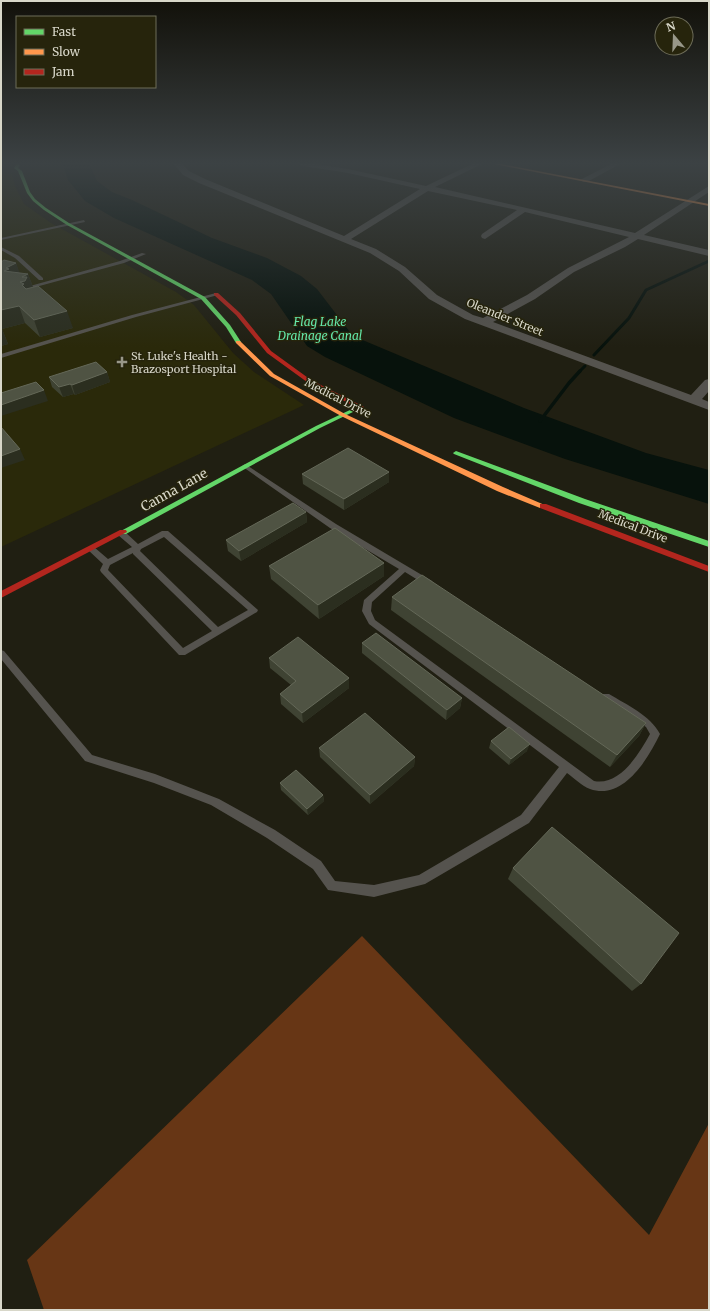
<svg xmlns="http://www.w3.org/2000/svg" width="710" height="1311" font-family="Merriweather,serif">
	<rect width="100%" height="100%" fill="#201f12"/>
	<path fill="#2a290a" d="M1,173L12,174L15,186L24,204L51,223L176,292L194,305L233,353L254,372L304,405L1,547Z"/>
	<path fill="#673615" d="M362,936L649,1235L709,1123V1310H44L27,1260Z"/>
	<path fill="#07120c" d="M63,164H89L97,181L112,192L132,200L212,238L267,258L301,276L317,289L353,336L524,408L646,453L709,470V504L565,459L454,418L325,357L307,346L271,294L252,280L114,218L85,201L68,180Z"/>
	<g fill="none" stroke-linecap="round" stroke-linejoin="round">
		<g stroke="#07120c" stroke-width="3">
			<path d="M594,355L629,318L646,290L709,261"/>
			<path d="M579,372L585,366"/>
		</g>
		<path stroke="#07120c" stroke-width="3.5" d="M540,421L569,383L580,371"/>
		<g fill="#55534e" fill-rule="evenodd">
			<path d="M84,220L85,222L1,240V238Z"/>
			<path d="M1,247L19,256L43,278V280H39L15,258L1,250Z"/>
			<path d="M142,253L146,254L124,263L32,288L18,286L20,285L30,286L120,261Z"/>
			<path d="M216,293H218V295L136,317L1,358V354L132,315Z"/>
			<path d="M245,464L336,524L432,581L433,583L432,585H426L405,572L372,602L371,611L375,620L594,781C620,786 639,754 650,734L646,727L603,700L601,697L603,694H609C627,705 650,715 660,734C648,759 623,801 590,789C582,786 574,778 567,773L529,823L425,884L374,897L328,890L313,869L267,838L211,805L154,783L85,761L1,659V650L4,651L92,755L155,774L219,799L275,830L321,861L335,881L374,885L419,875L521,815L559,767L369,624L362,611L364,600L399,569L330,528L243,467L242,466Z"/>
			<path d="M118,531H124L138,544L162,531H168L258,610L257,612L185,655H179L101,572L100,570L103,564L87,549L88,547H94L108,559L132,547L118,535ZM164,537L248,610L218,627L140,551L141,549ZM133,553V554L212,631L183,648L108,570L110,565Z"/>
		</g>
		<g fill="#55534e" fill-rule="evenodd">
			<path d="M174,164H182L189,171L205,179L344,236L420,189L348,173L303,166L299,164H316L348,169L426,186L472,164H482L435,187L635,233L709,186V192L644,235L709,250V256L638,239L625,247L574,272L535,299L493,322L691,395L705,380L709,379V391L702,399L709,402V410L465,319L429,299L399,271L370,253L199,183L183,175ZM428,191L517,210L482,234L481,236L482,238L485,239L525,212L629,237L568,268L527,295L483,318L473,315L437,295L405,267L376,249L351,239Z"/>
			<path d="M611,164H620L587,182H584L580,180Z"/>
		</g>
		<g fill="#63d668" fill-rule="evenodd">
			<path d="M17,164L20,165L18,168L22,171L30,192L35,199L46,208L69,223L205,297L230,325L241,342L240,343H236L226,327L201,299L67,225L44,210L33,201L27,193L18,171L14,168Z"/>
			<path d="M350,410L355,411L320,428L126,534H120L119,532L316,426Z"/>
			<path d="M456,451L585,499L709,541V547L579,503L454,454L453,453Z"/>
		</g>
		<g fill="#ff974d" fill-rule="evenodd">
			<path d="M494,164H501L709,204V206Z"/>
			<path d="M236,341H240L274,374L345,414L503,487L547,506L543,508H540L497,491L341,416L270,376L236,343Z"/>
		</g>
		<g fill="#b3261e" fill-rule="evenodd">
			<path d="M214,293H218L240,313L271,351L311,380L364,407V409H360L307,382L267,353L236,315L214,295Z"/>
			<path d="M540,504H546L709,566V572L540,508Z"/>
			<path d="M120,530H126L127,532L1,598V591Z"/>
		</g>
	</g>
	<g fill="#3f4333">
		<path d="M1,262L16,263L19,273L28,274L33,287L73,328L40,337L25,323L2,329L8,344L1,346Z"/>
		<path d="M107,372L110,382L75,395L74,394L63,397L52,387L49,377Z"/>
		<path d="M302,474L389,482L344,510L303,484Z"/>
		<path d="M306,512L307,522L241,561L228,551L226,540Z"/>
		<path d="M269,566L384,576L319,619L271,579Z"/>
		<path d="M392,597L646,723L639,736L610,767L391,610Z"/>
		<path d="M362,643L462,698L460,708L446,720L362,653Z"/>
		<path d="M269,658L349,678V688L303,723L281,704L280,694L291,685L270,668Z"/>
		<path d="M491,741L527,751L509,765L489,748Z"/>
		<path d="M319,748L415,757L414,766L370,804L320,757Z"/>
		<path d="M280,783L323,795L324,801L308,815L281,790Z"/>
		<path d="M513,868L641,984L632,991L508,879Z"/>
	</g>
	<g fill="#2b2e1f">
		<path d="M16,263L22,279L4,271L6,268Z"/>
		<path d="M28,274L34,290L28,298L20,282L22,277Z"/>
		<path d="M19,306L25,323L2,329L8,344L1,346V310Z"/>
		<path d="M67,311L73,328L40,337L34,320Z"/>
		<path d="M107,372L110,382L75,395L72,385Z"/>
		<path d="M70,384L74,394L63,397L59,387Z"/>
		<path d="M44,390L48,401L1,416V405Z"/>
		<path d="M20,449L25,460L1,468V456Z"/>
		<path d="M389,472V482L344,510V499Z"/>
		<path d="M306,512L307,522L241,561L239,551Z"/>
		<path d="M384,563V576L319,619L318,605Z"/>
		<path d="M349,678V688L303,723L302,713Z"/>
		<path d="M462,698L460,708L446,720L447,710Z"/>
		<path d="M646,723L639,736L610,767L617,755Z"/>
		<path d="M530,744L527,751L509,765L511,759Z"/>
		<path d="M415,757L414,766L370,804V795Z"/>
		<path d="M323,795L324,801L308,815L307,809Z"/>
	</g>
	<g fill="#4f5343" stroke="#646858">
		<path d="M4,260L16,263L6,268L9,269L4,271L28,274L22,277H27L25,281L20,282L24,284L22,285L26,289L38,286L67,311L34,320L19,306L1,310V262Z"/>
		<path d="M96,362L107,372L72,385L70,384L59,387L49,377Z"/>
		<path d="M36,382L44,390L1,405V393Z"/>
		<path d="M1,427L20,449L1,456Z"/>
		<path d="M348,448L389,472L344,499L302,474Z"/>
		<path d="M293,503L306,512L239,551L226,540Z"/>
		<path d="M335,528L384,563L318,605L269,566Z"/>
		<path d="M422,575L646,723L617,755L392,597Z"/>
		<path d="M376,633L462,698L447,710L362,643Z"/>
		<path d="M298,637L349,678L302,713L280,694L296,681L269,658Z"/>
		<path d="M365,713L415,757L370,795L319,748Z"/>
		<path d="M509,727L530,744L511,759L491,741Z"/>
		<path d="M296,770L323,795L307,809L280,783Z"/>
		<path d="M552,827L679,933L641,984L513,868Z"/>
	</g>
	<linearGradient id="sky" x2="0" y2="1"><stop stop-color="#12110a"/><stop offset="0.47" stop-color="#3c4244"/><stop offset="1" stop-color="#3c4244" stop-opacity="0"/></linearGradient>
	<rect width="710" height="347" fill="url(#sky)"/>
	<path fill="#989789" stroke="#26240c" stroke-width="1.5" d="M120 356h4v4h4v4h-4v4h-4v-4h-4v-4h4z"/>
	<g text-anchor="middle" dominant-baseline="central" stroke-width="3" stroke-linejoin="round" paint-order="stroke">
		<g font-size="11" fill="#d8d7c9" stroke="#26240c">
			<text transform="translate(505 317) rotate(22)">Oleander Street</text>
			<text transform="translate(338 398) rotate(27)">Medical Drive</text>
			<text transform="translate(633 526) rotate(21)">Medical Drive</text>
		</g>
		<g font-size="11" fill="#d8d7c9" stroke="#26240c" text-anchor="start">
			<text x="131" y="356">St. Luke's Health -<tspan x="131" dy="13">Brazosport Hospital</tspan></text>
		</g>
		<g font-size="12" font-style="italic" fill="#63e6a9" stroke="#26240c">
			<text x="320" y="321">Flag Lake<tspan x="320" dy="14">Drainage Canal</tspan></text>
		</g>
		<g font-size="13" fill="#d8d7c9" stroke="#26240c">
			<text transform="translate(174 490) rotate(-29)">Canna Lane</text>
		</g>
	</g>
	<rect width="710" height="1311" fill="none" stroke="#d8d7c9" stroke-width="4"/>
	<rect x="16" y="16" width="140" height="72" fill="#26240c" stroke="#6d6c58"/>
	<rect x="24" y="29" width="20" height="6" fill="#63d668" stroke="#6d6c58"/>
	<text x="52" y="36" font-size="12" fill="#d8d7c9">Fast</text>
	<rect x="24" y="49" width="20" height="6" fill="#ff974d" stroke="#6d6c58"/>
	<text x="52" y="56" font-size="12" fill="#d8d7c9">Slow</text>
	<rect x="24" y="69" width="20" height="6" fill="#b3261e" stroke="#6d6c58"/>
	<text x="52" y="76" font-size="12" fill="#d8d7c9">Jam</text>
	<g transform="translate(674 36) rotate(341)"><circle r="19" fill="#26240c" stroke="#6d6c58"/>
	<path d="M0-3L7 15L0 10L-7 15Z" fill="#989789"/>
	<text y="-6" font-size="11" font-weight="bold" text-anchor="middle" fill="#d8d7c9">N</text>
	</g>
</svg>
